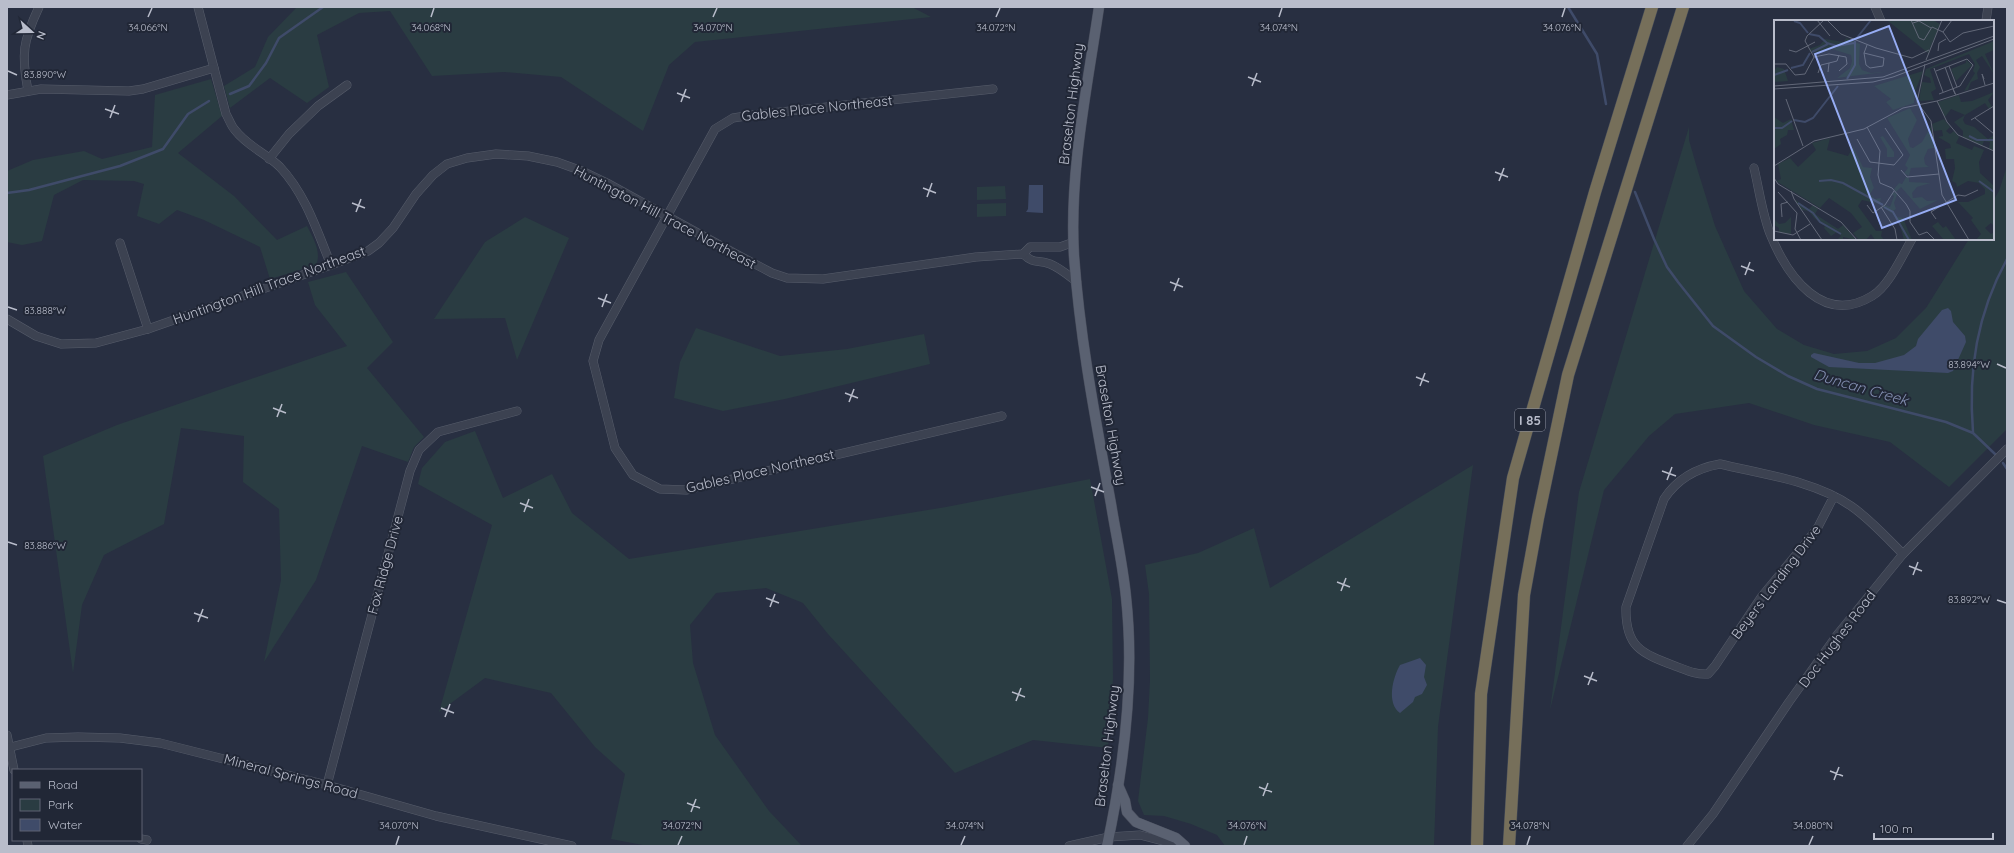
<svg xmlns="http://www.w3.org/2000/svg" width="2014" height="853" font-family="Quicksand,sans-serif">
	<rect width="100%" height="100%" fill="#282f41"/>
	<g fill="#2a3c42">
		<path d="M297,7H912L931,17L695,42L669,65L643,131L561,77L504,72L432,76L390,11L359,13L317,35L329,87L307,103L270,78L230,108L224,86L255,67L268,37Z"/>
		<path d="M211,79L222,116L178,153L234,196L277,240L307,226C313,238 322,252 316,265L270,279L260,247L204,220L177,210L159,224L137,216L144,184L134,181L83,180L54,195L42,241L22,245L7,242V171L33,160L84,151L102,159L152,147L155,95Z"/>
		<path d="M1689,127V140L1697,168L1715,226L1744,291L1777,329L1804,345L1834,354L1867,351L1896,338L1926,308L1969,239H1993V201L1999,191L2007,166V429L1949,487L1890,442L1814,425L1749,403L1675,414L1649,436L1604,490L1550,710L1579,492Z"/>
		<path d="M1005,186L1006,199L977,200V187Z"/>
		<path d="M1006,203V216L977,217V204Z"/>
		<path d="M525,217L569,238L517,360L505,318L434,319L485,242Z"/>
		<path d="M346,272L393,342L367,368L424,437L414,447L408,462L362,446L316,580L264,662L281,580L279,509L243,482L244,436L181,428L164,524L104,555L82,605L73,673L43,456L117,425L347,346L315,305L308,282Z"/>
		<path d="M696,328L780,356L847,349L924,334L930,364L785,399L723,411L674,398L680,362Z"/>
		<path d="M475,431L503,498L552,474L572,513L629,559L946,507L1090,479L1112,599L1113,679L1108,748L1033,740L955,773L828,634L803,603L766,588L716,593L690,625L693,663L715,735L769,811L802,846H648L611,839L625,774L595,747L551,693L485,678L439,712L492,525L418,484L422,468L445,442Z"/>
		<path d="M1473,465L1438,727L1434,846H1225L1217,835L1191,824L1164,816L1144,815L1138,801L1148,718L1150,680L1149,594L1145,565L1198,553L1254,528L1270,588Z"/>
	</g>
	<g fill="#3f4b69">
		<path d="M1029,185H1043V213L1026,212L1028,209Z"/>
		<path d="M1948,308L1951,311L1953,322L1965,336L1966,342L1953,371L1948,373L1829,367L1811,357V355L1814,353L1859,363H1875L1904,355L1916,346L1918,339L1942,310Z"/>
		<path d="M1420,658L1426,665L1424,677L1427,685L1422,694L1415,697L1413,702L1400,713C1386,703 1393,677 1400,665Z"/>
	</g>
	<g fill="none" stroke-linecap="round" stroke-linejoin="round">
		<g stroke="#3f4b69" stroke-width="2.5">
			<path d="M1568,7L1597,54L1606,104"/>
			<path d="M230,94L249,86L266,63L279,38L323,7"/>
			<path d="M1635,192L1654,239L1667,267L1678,282L1713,326L1756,357L1788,376L1817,389L1946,422L1973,433L1995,454"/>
			<path d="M7,193L29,190L120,166L163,149L188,114L209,101"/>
			<path d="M1973,432C1968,370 1977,314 2007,259"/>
			<path d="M2003,463L2007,469"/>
		</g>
		<defs>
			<g id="minor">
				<path d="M198,7L226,114C229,119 231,126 235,130C247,146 267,154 280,167C306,195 317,231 331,265"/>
				<path d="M1875,7L1881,21"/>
				<path d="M1986,21L1988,7"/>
				<path d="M993,89L752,115L733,118L715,129L599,340L593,361L615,448L633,475L660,489L686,490L1002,416"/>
				<path d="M28,91C21,54 23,41 39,7"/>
				<path d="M7,95L41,89L129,91L143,89L214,68"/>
				<path d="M269,159L289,134L318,106L347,85"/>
				<path d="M1754,168C1759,189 1763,218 1771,236C1788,277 1823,326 1872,296C1889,286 1902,256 1912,239"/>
				<path d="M120,243L148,329"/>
				<path d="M1023,254C1035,265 1037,259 1050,264C1060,268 1068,275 1077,282"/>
				<path d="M7,319L36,336L61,344L96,343L148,329L331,265L368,251L379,243L393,228L416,194L433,175L447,164L467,158L496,154L528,156L557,162L582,171L607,183L734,253L772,273L787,278L823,279L976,257L1023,254L1030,247H1060L1074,242"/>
				<path d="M1834,496L1818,527L1805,544L1762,596L1715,666L1708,674C1696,675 1686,670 1675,666C1641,653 1625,647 1626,607L1664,499C1677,479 1697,468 1720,464C1762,474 1815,481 1851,506C1870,519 1887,538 1903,554"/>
				<path d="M7,735L14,770"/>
				<path d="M7,748L46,738L78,737L120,738L160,743L327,785L436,816L572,846"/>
				<path d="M327,785L410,471L419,450L438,432L517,411"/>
				<path d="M141,839L147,840"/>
				<path d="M27,840L28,846"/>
				<path d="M1069,846L1109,837L1140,835L1182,846"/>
				<path d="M1687,846L1713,814L1789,702L1837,635L1903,554L2007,449"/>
			</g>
			<g id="major">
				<path d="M1099,7C1087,89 1069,173 1074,256C1080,340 1096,422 1111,504C1116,535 1123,566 1126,597C1135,678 1124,766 1107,846"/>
				<path d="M1118,785L1125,801L1127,812L1136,822L1176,838L1185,846"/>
			</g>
			<g id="highway">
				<path d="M1477,846L1481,694L1513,478L1595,192L1652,7"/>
				<path d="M1509,846L1524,595L1538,518L1568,375L1683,7"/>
			</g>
		</defs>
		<use href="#minor" stroke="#575d6b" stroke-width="9"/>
		<use href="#major" stroke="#464b5a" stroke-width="11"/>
		<use href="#highway" stroke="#444a58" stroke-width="13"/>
		<use href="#minor" stroke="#3c4251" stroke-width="8"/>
		<use href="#major" stroke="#5a6171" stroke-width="10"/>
		<use href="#highway" stroke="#766f5a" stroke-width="12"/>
	</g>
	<path fill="none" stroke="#b9bdcb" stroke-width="1.5" d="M148,17L152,8M431,17L434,8M713,17L717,8M996,17L1000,8M1279,17L1282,8M1562,17L1565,8M8,71L17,75M1248,77L1261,82M1252,86L1257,73M677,93L690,98M681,102L686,89M105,109L119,114M110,118L115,105M1495,172L1508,177M1499,181L1504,168M923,188L936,193M927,197L932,183M352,203L365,208M356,212L361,199M1741,266L1754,271M1745,275L1750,262M1170,282L1183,287M1174,291L1179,278M598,298L611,303M8,307L17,310M602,307L607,294M1997,364L2006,368M1416,377L1429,382M1420,386L1425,373M845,393L858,398M849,402L854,389M273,408L286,413M277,417L282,404M1662,471L1676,476M1667,480L1672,467M1091,487L1104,492M1095,496L1100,483M520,503L533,508M524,512L529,499M8,542L17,545M1909,566L1922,571M1913,575L1918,562M1337,582L1350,587M1341,591L1346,578M766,598L779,603M1997,600L2006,603M770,607L775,594M194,613L208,618M198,622L203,609M1584,676L1597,681M1588,685L1593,672M1012,692L1025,697M1016,701L1021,688M441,708L454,713M445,717L450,704M1830,771L1843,776M1834,780L1839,767M1259,787L1272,792M1263,796L1268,783M687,803L700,808M691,812L696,799M396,845L399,836M678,845L682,836M961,845L965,836M1244,845L1247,836M1527,845L1530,836M1809,845L1813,836"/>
	<g text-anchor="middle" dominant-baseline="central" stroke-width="4" stroke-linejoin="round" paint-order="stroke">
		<rect fill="#212736" stroke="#8b909e" stroke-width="1" x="1515" y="409" width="30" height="22" rx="3"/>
		<g font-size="13" font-weight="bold" fill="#b9bdcb">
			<text x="1530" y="420">I 85</text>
		</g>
		<g font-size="14" fill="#b9bdcb" stroke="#212736">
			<text transform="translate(1071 104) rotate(-83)">Braselton Highway</text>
			<text transform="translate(817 108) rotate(-6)">Gables Place Northeast</text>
			<text transform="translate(665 217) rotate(28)">Huntington Hill Trace Northeast</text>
			<text transform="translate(269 285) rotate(-20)">Huntington Hill Trace Northeast</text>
			<text transform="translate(1111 425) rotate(80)">Braselton Highway</text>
			<text transform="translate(760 471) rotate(-13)">Gables Place Northeast</text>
			<text transform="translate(385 565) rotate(-75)">Fox Ridge Drive</text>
			<text transform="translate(1776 582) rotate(-53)">Beyers Landing Drive</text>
			<text transform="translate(1837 639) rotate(-53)">Doc Hughes Road</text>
			<text transform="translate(1107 746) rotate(-83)">Braselton Highway</text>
			<text transform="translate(291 776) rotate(15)">Mineral Springs Road</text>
		</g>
		<g font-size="15" font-style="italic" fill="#838fb1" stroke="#212736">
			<text transform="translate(1861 387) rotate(16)">Duncan Creek</text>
		</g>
	</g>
	<g transform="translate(1774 20)">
		<rect width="220" height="220" fill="#282f41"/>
		<path d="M159,0L166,4L154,33L114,1ZM72,18L86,24L85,44L88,50L97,53L118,51L63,58L76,48L78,41L77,35L58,29L38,33L35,29L46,25L51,19L70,22ZM220,21V30L211,34L220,54L208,36L202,40L206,47L203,53L204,59L197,62L194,70L190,71L201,53L199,51L201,44L195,34L156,49L162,69L157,72L160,80L145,81L148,62L157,63L156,58L150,55L152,49ZM192,40L198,45L182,61L177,49L192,43ZM3,47L10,49L14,61L0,62V51ZM149,51L141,72L140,83L119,90L112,82L117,79L100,66ZM220,72L214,80L218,87L215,89L211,83L191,95L189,100L191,104L200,107L214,119L220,115V130L215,129L216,122L210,121L208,126L189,117V111L180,102L191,95L177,89L171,97L164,82L185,75L187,82L198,81ZM136,88L143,100L134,119L136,127L139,128L148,122L157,106L160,128L154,129L150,138L151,144L155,147L137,148L135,156L130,153L134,148L131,145L136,135L113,98ZM0,97L9,103L17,99L20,110H14L13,115L6,119L7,124L0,129ZM170,99L176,107L172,111L176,114L180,111L185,117L182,123L198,130L200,126L210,130L205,142L206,153L220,166V206L217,203L211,208L217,214L220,212V220H202L207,214L197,200L199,198L184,182H194L211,174V169L205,163L194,161L183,167L182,163L178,161L181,148L180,139H172L171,129L177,128L176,124L164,117L169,116L168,110L160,111L158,104ZM109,116L120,132V137H113V129L106,117ZM56,118L53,130L74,136L79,127L89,147L98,148L96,157L100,168L96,174L101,179L107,178L106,182L110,185L88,180L84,186L102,211H108L107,216L110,220H101L97,214L92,220H85L79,213L88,207L77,193L55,178L46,188L2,161L7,159L4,144L16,138L24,147L42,130L38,123ZM132,157L135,158V162L157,163L143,167L138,173L139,178L148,177L153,181L164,180L146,189L127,167L122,172L120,169L125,163L128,164ZM121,172L123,175L120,183L122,189L119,191L123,197L129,198L138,220H130L126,205L119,194L108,187L111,185L116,187L120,176L117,174ZM20,179L35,189L39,185L44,189L41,194L64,209L69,205L82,220L69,217V220H63L67,216L63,212L57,216L50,208L51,206L40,198L35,191L28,190ZM0,187L1,200L5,204L11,203L17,197V214L5,212V208L0,205ZM164,202L169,208L172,206L182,220H170L158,206Z" fill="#2a3c42"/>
		<path fill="none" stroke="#3f4b69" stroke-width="2" d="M20,1L26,3L34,13M35,14L45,16L53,23L63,26L80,23M82,19L97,0M38,32L54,24M17,48L29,45L36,33M0,55L14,50M73,59L81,45V21M20,100L31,102L39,98L64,66M0,108H8L18,101M195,116L203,120H220M45,161L57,160L69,163L109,185M205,161L220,172M24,183L39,193L46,202L67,214M110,187L119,192L135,220"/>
		<path fill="none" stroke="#626878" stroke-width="1" d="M43,0L56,16M50,0L33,16L31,21L40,37L55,34L72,37L73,44L65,51M53,0L67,14L102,28L138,38L155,30M137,0L145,18L150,20L158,7L169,12L176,22L189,13L220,6M139,3L145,1L157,8M169,12L178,0M15,30L22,32L41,22M164,31L165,23L172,19M90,33L110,38L109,46L96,48L92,45L90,33L93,25M152,40L168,0M0,44H12L21,55L31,54L40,37M151,44L143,82L157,101L168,175L195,220M175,46L183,67M171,47L179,69M160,48L169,72M162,51L193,39L199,45L186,66L165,74M54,52L55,43L63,41L65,35M44,53L47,45L55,43M210,59L208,54L211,65M0,66L109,57L220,16M0,69L99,62L119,57L220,19M181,74L179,69L182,75M12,79L29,126M163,81L173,102L184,115L220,131M201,98L220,114M197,100L220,86M93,107L106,131L104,155L106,163L118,168L132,184L136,191V202L145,215L153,212L161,220M83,119L96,142L120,145L129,135L111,108M0,146L40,121L90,109L129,88L163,81L220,63M127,150L133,157L165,154M0,158L4,164L67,202L83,220M17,171L20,179L48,220M4,172L23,193L21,209L27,220M93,185L99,193L111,185L120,171M107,187L121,209L123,220M8,197L7,184L14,182M162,199L157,192L184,175L191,176L204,170M0,211L19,215L36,204"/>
		<path fill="#96acf3" fill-opacity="0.15" stroke="#96acf3" stroke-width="2" d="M115,6L182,180L108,208L41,34Z"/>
		<rect width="220" height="220" fill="none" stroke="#b9bdcb" stroke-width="2"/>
	</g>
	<g font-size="10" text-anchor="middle" fill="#b9bdcb" stroke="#212736" stroke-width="4" stroke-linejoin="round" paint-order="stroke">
		<text x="148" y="31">34.066°N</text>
		<text x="431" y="31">34.068°N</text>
		<text x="713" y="31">34.070°N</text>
		<text x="996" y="31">34.072°N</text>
		<text x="1279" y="31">34.074°N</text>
		<text x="1562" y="31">34.076°N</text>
		<text x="45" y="78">83.890°W</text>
		<text x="45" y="314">83.888°W</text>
		<text x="1969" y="368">83.894°W</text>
		<text x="45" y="549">83.886°W</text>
		<text x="1969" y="603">83.892°W</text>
		<text x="399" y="829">34.070°N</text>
		<text x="682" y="829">34.072°N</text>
		<text x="965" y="829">34.074°N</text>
		<text x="1247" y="829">34.076°N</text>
		<text x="1530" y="829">34.078°N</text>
		<text x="1813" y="829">34.080°N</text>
	</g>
	<rect width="2014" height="853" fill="none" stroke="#b9bdcb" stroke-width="16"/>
	<rect x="12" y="769" width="130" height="72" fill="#212736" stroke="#5e6372"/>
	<rect x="20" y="782" width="20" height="6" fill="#5a6171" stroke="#5e6372"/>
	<text x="48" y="789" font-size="12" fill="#b9bdcb">Road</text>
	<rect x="20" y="799" width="20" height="12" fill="#2a3c42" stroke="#5e6372"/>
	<text x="48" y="809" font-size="12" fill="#b9bdcb">Park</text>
	<rect x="20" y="819" width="20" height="12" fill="#3f4b69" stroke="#5e6372"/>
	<text x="48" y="829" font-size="12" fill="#b9bdcb">Water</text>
	<g transform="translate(32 32) rotate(111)" stroke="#212736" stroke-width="3" paint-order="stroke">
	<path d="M0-3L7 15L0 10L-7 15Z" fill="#b9bdcb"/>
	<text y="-6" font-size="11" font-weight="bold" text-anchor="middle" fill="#b9bdcb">N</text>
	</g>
	<path d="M1874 833v6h119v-6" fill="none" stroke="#b9bdcb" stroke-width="2"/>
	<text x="1880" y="833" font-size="12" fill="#b9bdcb" stroke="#212736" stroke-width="3" paint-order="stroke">100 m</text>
</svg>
